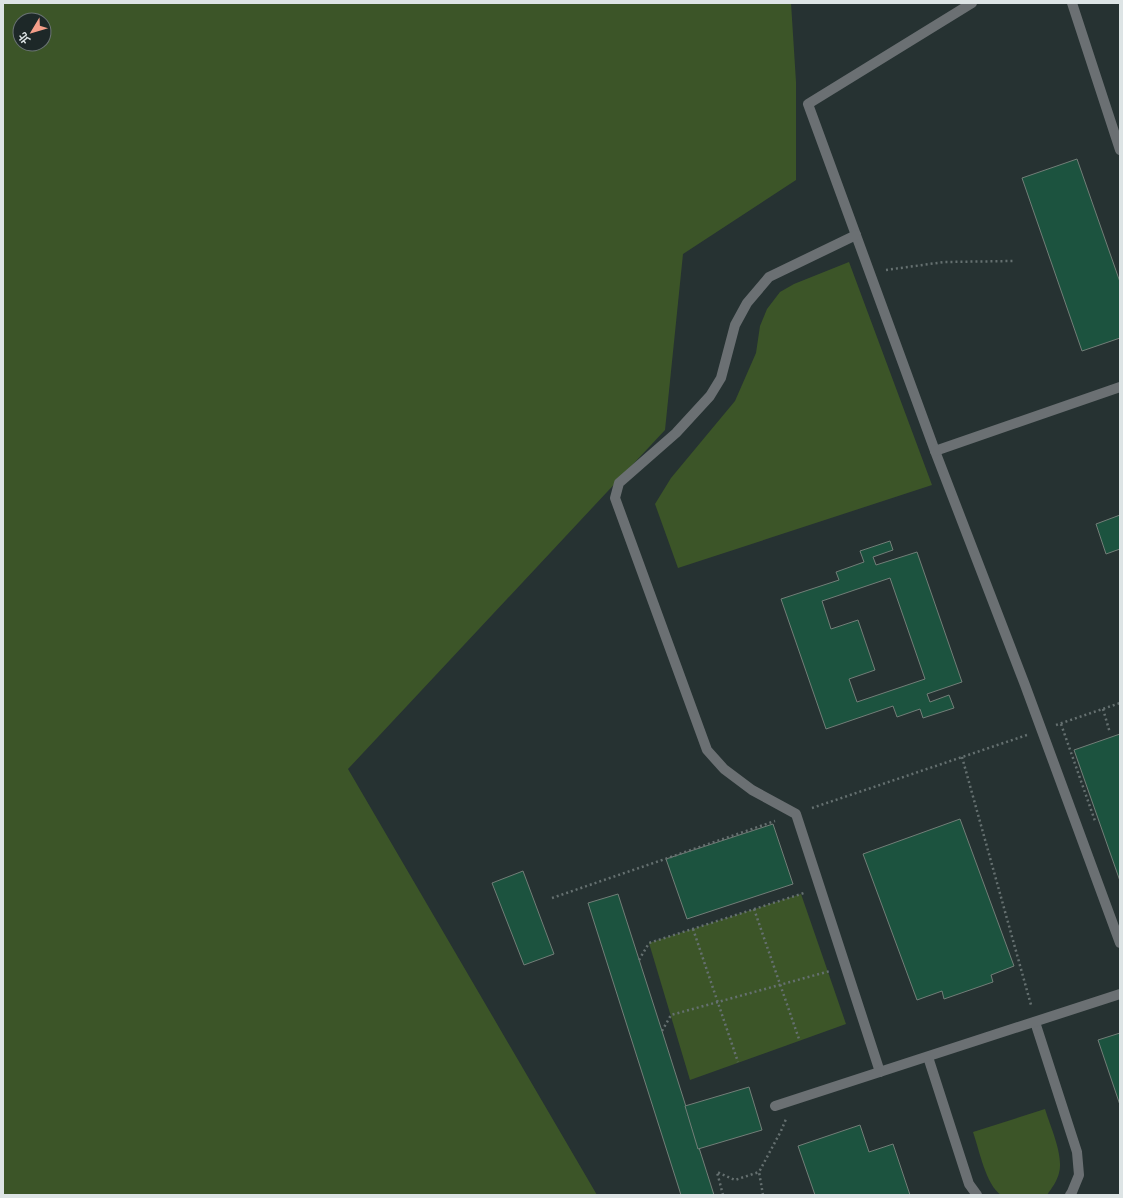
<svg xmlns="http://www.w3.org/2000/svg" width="1123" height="1198" font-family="Inter,'Noto Sans TC',sans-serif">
	<rect width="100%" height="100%" fill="#263232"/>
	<g fill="#3c5528" fill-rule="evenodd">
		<path d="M3,3H791L796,82V180L683,254L665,430L348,769L597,1195H3ZM20,20H44V44H20Z"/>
		<path d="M849,262L932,485L678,568L655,504L671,478L735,401L756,353L760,326L767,309L780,292L794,284Z"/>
		<path d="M801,894L846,1024L690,1080L649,943Z"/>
		<path d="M1045,1109C1050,1126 1064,1155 1059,1173C1057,1181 1052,1188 1047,1195H1001C986,1185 979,1149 973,1132Z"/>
	</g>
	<g fill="#1c533f" stroke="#727e78" fill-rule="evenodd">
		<path d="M1077,159L1120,282V338L1082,351L1022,178Z"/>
		<path d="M1120,515V549L1106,554L1096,524Z"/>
		<path d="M890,541L893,550L873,557L876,565L917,552L962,682L927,694L930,702L949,695L954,708L923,718L920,709L897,717L893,706L826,729L781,599L839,580L836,572L864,562L860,551ZM890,578L925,679L857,702L849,679L875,670L858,620L831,629L822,601Z"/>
		<path d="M1120,734V881L1074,750Z"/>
		<path d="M960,819L1014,966L991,975L993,982L944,999L942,991L917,1000L863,854Z"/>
		<path d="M773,824L793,884L687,919L666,859Z"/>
		<path d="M523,871L554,954L524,965L492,883Z"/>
		<path d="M618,894L662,1031L714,1195H681L588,903Z"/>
		<path d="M1120,1033V1105L1098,1040Z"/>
		<path d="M749,1087L762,1130L698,1149L685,1106Z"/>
		<path d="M860,1125L869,1152L893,1144L910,1195H815L798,1146Z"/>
	</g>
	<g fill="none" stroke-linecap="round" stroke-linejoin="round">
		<g stroke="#657070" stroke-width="2.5" stroke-dasharray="2 3" stroke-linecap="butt">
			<path d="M886,270L944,262L1014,261"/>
			<path d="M1103,709L1110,733"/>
			<path d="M1061,724L1095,821"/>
			<path d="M1056,725L1120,703"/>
			<path d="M962,757L1031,1005"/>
			<path d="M812,808L1027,735"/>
			<path d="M552,898L775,821"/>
			<path d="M754,909L799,1039"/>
			<path d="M693,929L738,1062"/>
			<path d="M639,960L649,943L804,893"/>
			<path d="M662,1031L671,1015L830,971"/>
			<path d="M723,1195L717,1172L735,1180L759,1172"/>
			<path d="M763,1195L759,1172L781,1131L786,1119"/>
		</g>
		<g stroke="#6b7073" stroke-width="10">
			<path d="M972,3L808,104L935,451L1025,685L1120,943"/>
			<path d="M1072,3L1120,150"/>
			<path d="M856,235L769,277L747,303L735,325L721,378L710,396L676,433L619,483L615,498L707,750L724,769L752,790L796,814L880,1072"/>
			<path d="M935,451L1120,387"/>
			<path d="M1035,1022L1077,1152L1079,1175L1072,1192L1070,1195"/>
			<path d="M928,1057L969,1184L977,1195"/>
			<path d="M775,1106L1120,994"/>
		</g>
	</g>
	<rect width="1123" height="1198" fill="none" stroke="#dde4e5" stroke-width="8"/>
	<g transform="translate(32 32) rotate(232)"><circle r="19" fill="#1d2828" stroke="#6a7374"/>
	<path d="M0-3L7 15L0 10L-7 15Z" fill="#f49e89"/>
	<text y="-6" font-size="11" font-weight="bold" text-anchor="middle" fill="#dde4e5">北</text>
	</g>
</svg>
